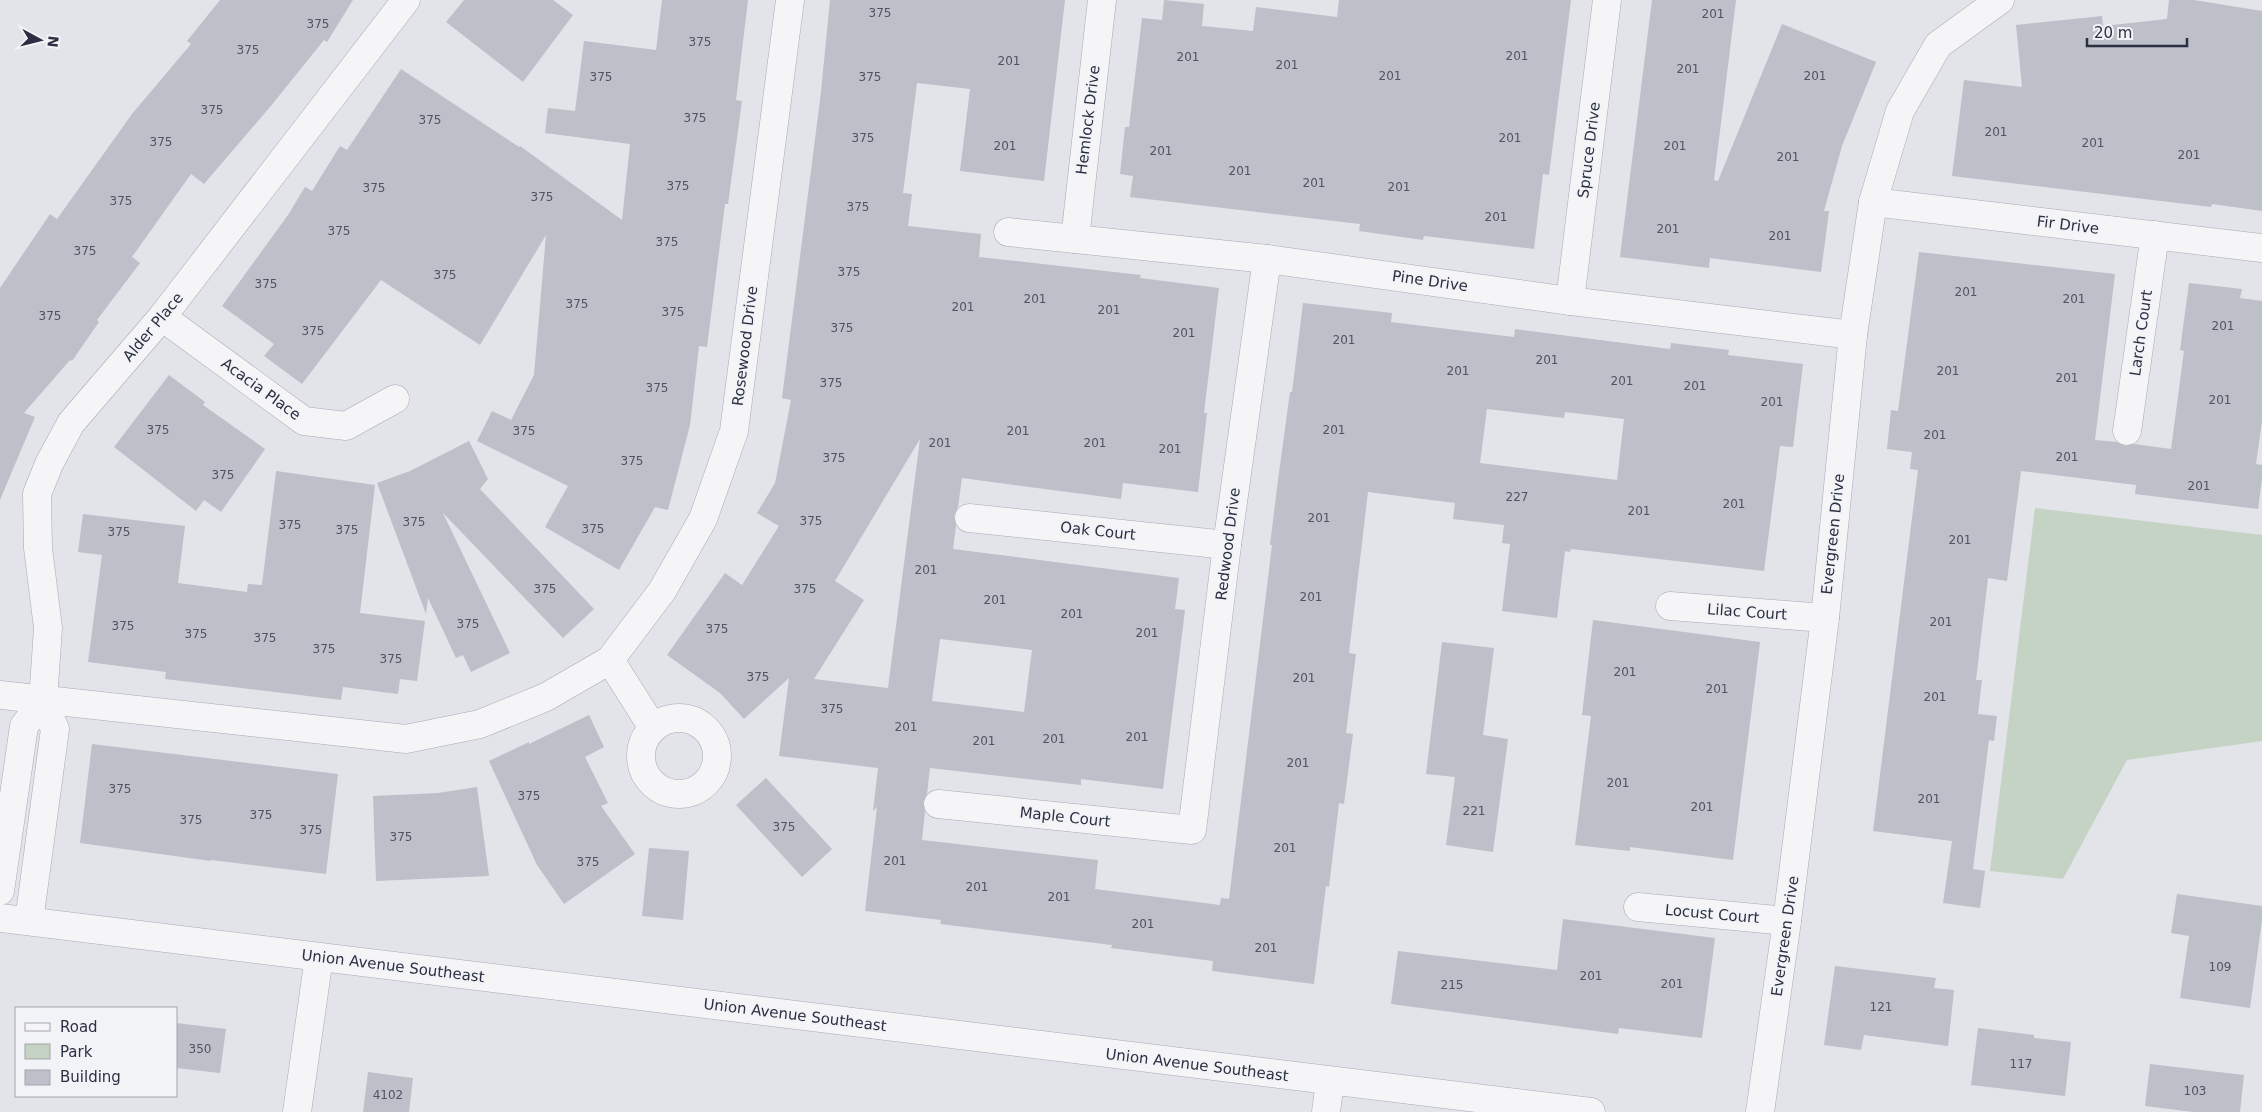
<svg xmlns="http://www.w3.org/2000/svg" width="2262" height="1112" font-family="'DejaVu Sans',sans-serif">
	<rect width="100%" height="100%" fill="#e2e4ea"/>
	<path fill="#c5d3c4" d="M2035,508L2262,535V741L2127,760L2063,879L1990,871Z"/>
	<g fill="#bdbfc9" fill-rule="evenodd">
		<path d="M220,0H353L327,42L324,40L270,107L204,184L191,174L132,257L140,263L97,320L99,322L72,361L70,360L24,413L35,417L0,500V288L50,214L57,219L132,114L191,44L187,41Z"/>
		<path d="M464,0H553L573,15L523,82L446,22Z"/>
		<path d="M662,0H748L736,100L742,101L728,204H725L707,347L699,346L690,425L668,510L655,507L619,570L545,527L568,486L477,441L492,411L511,420L534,375L546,235L480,345L381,280L302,384L264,356L274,344L222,306L288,215L305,187L312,191L340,146L347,150L401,69L519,147L520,146L622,220L630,144L545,133L548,108L575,111L584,41L656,50Z"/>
		<path d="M830,0H1065L1044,181L960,171L970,89L917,83L903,193L912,194L908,226L981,234L979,257L1141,275L1140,278L1219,288L1204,413H1207L1198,492L1123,483L1121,499L962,478L958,507L954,516L956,526L953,549L1179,578L1175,609L1185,610L1163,789L1081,779V785L930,768L927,794L923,802L925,812L922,840L1098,860L1095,889L1220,905L1221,898L1229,899L1272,545H1270L1278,480L1290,392H1292L1303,303L1392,313L1391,322L1514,337L1515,329L1670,349L1671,343L1729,350L1728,355L1803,364L1793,447L1780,446L1764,571L1571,549L1570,552L1565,551L1557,618L1502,611L1510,544L1502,543L1504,525L1453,519L1455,503L1368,492L1349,653L1356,654L1346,733L1353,734L1344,804L1339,803L1329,887L1326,886L1314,984L1212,971L1213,961L1111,948L1112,945L940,924L941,920L865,911L877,807L873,811L878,768L779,756L789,678L744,719L720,693L667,655L725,573L742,585L779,526L757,513L775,483L791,400L782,398L821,92ZM1487,409L1564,418L1565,412L1624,419L1617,480L1480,463ZM920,439L888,688L814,679L864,600L835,581ZM940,639L1032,650L1024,712L932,701Z"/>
		<path d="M1164,0L1204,4L1202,26L1253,31L1256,7L1337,17L1339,0H1571L1549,175L1543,174L1534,249L1424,236L1423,240L1359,231L1360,224L1130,197L1133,176L1120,174L1125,127H1129L1142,18L1162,20Z"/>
		<path d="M1652,0H1736L1714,180L1718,181L1782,24L1876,62L1842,146L1824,211H1829L1821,272L1710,258L1709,268L1620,257Z"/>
		<path d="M2169,0H2194L2262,11V211L2212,204L2211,207L1952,176L1964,80L2022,87L2016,25L2102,16L2103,26L2167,19Z"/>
		<path d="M1919,252L2115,274L2095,440L2117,442L2125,446L2134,444L2171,449L2184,351L2180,350L2189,283L2242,289L2240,298L2262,301V421L2256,464L2262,465V479L2258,509L2135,494L2136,485L2021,471L2007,581L1988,578L1976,680H1982L1978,714L1997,716L1994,741L1989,740L1973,869L1985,871L1980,908L1943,903L1952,841L1873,831L1918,470L1910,469L1912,452L1887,449L1891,410L1898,411Z"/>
		<path d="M169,375L205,402L203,405L265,449L221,512L204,500L196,511L114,447Z"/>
		<path d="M469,441L488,479L480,489L594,609L563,638L443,513L510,653L471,672L463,655L456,658L428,598L426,614L377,483L410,471Z"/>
		<path d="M276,471L375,485L360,613L425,621L417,681L400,679L398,694L343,687L341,700L165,679L166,672L88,662L102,555L78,552L83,514L185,526L178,583L247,592L248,584L262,585Z"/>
		<path d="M1593,620L1760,642L1733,860L1630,847V851L1575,845L1591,716L1582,715Z"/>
		<path d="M1442,642L1494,648L1483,735L1508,739L1493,852L1446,845L1455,777L1426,774Z"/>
		<path d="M589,715L604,747L585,757L608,803L601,806L635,854L564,904L537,865L489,761L529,742V744Z"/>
		<path d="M92,744L338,774L326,874L211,860V861L80,843Z"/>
		<path d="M766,778L832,849L802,877L736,805Z"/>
		<path d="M477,787L489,876L376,881L373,796L438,793Z"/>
		<path d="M649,848L689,851L683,920L642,916Z"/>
		<path d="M2177,894L2262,906V920L2250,1008L2180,998L2189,936L2171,933Z"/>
		<path d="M1563,919L1715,938L1702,1038L1619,1028L1618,1034L1391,1004L1398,951L1557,970Z"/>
		<path d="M1835,966L1936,978L1934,988L1954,990L1948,1046L1864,1035L1861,1050L1824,1045Z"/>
		<path d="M176,1023L226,1029L220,1073L176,1068Z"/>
		<path d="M1978,1028L2034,1035V1038L2071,1042L2065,1096L1971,1085Z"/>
		<path d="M2150,1064L2244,1075L2240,1112H2193L2145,1106Z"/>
		<path d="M368,1072L413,1078L409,1112H363Z"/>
	</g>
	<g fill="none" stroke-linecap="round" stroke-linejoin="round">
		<defs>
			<g id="minor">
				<path d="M1873,202L2262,248"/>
				<path d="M1008,232L1267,259L1570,301L1853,335"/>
				<path d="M1075,239L1102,0"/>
				<path d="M1570,301L1607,0"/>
				<path d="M162,317L304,421L346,426L395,399"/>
				<path d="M2127,431L2155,235"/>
				<path d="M969,518L1227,545"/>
				<path d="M1670,606L1825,618"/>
				<path d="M610,660L653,728"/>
				<path d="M0,695L406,739L480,724L546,697L610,660L662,591L703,519L734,431L790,0"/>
				<path d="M43,701L48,628L38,548L37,494L49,464L71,423L162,317L406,0"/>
				<circle cx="679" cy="756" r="38"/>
				<path d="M938,804L1192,830L1227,545L1267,259"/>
				<path d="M0,891L24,726L43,701L55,729L29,921"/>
				<path d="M1638,907L1787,921"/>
				<path d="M0,918L1591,1112"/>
				<path d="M297,1112L319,957"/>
				<path d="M1326,1112L1330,1081"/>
				<path d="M1760,1112L1787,921L1825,618L1853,335L1873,202L1900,111L1938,45L2000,0"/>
			</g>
		</defs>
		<use href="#minor" stroke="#a7aab4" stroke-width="29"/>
		<use href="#minor" stroke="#f5f5f8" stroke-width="28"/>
	</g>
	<g text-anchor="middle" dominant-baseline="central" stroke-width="4" stroke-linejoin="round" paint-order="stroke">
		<g font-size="12" fill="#505363">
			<text x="880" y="13">375</text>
			<text x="1713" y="14">201</text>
			<text x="318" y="24">375</text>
			<text x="700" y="42">375</text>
			<text x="248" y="50">375</text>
			<text x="1517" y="56">201</text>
			<text x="1188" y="57">201</text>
			<text x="1009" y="61">201</text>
			<text x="1287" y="65">201</text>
			<text x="1688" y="69">201</text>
			<text x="1390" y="76">201</text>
			<text x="1815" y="76">201</text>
			<text x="601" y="77">375</text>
			<text x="870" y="77">375</text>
			<text x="212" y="110">375</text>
			<text x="695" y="118">375</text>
			<text x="430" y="120">375</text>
			<text x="1996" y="132">201</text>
			<text x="863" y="138">375</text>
			<text x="1510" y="138">201</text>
			<text x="161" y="142">375</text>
			<text x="2093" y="143">201</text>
			<text x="1005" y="146">201</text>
			<text x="1675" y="146">201</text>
			<text x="1161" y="151">201</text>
			<text x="2189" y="155">201</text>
			<text x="1788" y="157">201</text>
			<text x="1240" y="171">201</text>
			<text x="1314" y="183">201</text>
			<text x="678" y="186">375</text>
			<text x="1399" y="187">201</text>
			<text x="374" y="188">375</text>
			<text x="542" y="197">375</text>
			<text x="121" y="201">375</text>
			<text x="858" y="207">375</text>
			<text x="1496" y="217">201</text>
			<text x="1668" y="229">201</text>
			<text x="339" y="231">375</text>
			<text x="1780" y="236">201</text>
			<text x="667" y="242">375</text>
			<text x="85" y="251">375</text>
			<text x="849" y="272">375</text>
			<text x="445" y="275">375</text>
			<text x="266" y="284">375</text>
			<text x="1966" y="292">201</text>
			<text x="1035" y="299">201</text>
			<text x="2074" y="299">201</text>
			<text x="577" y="304">375</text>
			<text x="963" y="307">201</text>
			<text x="1109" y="310">201</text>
			<text x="673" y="312">375</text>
			<text x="50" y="316">375</text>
			<text x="2223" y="326">201</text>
			<text x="842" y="328">375</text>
			<text x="313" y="331">375</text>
			<text x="1184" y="333">201</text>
			<text x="1344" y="340">201</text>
			<text x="1547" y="360">201</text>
			<text x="1458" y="371">201</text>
			<text x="1948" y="371">201</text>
			<text x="2067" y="378">201</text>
			<text x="1622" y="381">201</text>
			<text x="831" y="383">375</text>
			<text x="1695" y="386">201</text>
			<text x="657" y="388">375</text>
			<text x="2220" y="400">201</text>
			<text x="1772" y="402">201</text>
			<text x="158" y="430">375</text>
			<text x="1334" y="430">201</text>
			<text x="524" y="431">375</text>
			<text x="1018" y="431">201</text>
			<text x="1935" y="435">201</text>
			<text x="940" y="443">201</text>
			<text x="1095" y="443">201</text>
			<text x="1170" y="449">201</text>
			<text x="2067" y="457">201</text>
			<text x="834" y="458">375</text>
			<text x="632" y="461">375</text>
			<text x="223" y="475">375</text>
			<text x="2199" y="486">201</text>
			<text x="1517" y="497">227</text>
			<text x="1734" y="504">201</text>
			<text x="1639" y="511">201</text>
			<text x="1319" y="518">201</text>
			<text x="811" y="521">375</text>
			<text x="414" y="522">375</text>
			<text x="290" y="525">375</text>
			<text x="593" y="529">375</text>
			<text x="347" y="530">375</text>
			<text x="119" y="532">375</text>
			<text x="1960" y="540">201</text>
			<text x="926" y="570">201</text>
			<text x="545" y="589">375</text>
			<text x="805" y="589">375</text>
			<text x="1311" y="597">201</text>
			<text x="995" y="600">201</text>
			<text x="1072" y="614">201</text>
			<text x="1941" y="622">201</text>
			<text x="468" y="624">375</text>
			<text x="123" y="626">375</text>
			<text x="717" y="629">375</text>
			<text x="1147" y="633">201</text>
			<text x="196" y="634">375</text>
			<text x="265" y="638">375</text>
			<text x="324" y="649">375</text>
			<text x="391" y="659">375</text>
			<text x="1625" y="672">201</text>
			<text x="758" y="677">375</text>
			<text x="1304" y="678">201</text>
			<text x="1717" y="689">201</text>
			<text x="1935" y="697">201</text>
			<text x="832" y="709">375</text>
			<text x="906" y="727">201</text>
			<text x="1137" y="737">201</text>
			<text x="1054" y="739">201</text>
			<text x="984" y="741">201</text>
			<text x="1298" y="763">201</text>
			<text x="1618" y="783">201</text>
			<text x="120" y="789">375</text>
			<text x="529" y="796">375</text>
			<text x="1929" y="799">201</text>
			<text x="1702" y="807">201</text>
			<text x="1474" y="811">221</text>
			<text x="261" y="815">375</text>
			<text x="191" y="820">375</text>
			<text x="784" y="827">375</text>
			<text x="311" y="830">375</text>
			<text x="401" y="837">375</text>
			<text x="1285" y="848">201</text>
			<text x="895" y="861">201</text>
			<text x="588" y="862">375</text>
			<text x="977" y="887">201</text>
			<text x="1059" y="897">201</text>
			<text x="1143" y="924">201</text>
			<text x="1266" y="948">201</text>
			<text x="2220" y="967">109</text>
			<text x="1591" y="976">201</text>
			<text x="1672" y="984">201</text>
			<text x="1452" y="985">215</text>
			<text x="1881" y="1007">121</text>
			<text x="200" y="1049">350</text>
			<text x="2021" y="1064">117</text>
			<text x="2195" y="1091">103</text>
			<text x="388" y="1095">4102</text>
		</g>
		<g font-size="15" fill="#2b2f41" stroke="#f2f3f7">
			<text transform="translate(1088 120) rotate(-83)">Hemlock Drive</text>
			<text transform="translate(1589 150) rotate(-83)">Spruce Drive</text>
			<text transform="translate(2068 225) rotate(7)">Fir Drive</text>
			<text transform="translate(1430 281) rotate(8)">Pine Drive</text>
			<text transform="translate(153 327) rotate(-50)">Alder Place</text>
			<text transform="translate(2141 333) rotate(-82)">Larch Court</text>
			<text transform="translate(745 346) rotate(-83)">Rosewood Drive</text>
			<text transform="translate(261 389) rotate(36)">Acacia Place</text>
			<text transform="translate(1098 531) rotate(6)">Oak Court</text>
			<text transform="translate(1833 534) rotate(-84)">Evergreen Drive</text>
			<text transform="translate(1228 544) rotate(-83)">Redwood Drive</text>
			<text transform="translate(1747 612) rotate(4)">Lilac Court</text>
			<text transform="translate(1065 817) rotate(6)">Maple Court</text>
			<text transform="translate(1712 914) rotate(5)">Locust Court</text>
			<text transform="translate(1785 936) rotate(-82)">Evergreen Drive</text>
			<text transform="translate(393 966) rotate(7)">Union Avenue Southeast</text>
			<text transform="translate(795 1015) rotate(7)">Union Avenue Southeast</text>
			<text transform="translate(1197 1065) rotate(7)">Union Avenue Southeast</text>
		</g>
	</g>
	<rect x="15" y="1007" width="162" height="90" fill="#f2f3f7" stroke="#a2a5ae"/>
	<rect x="25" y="1023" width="25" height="8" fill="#f5f5f8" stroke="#a2a5ae"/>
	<text x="60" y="1032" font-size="15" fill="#2b2f41">Road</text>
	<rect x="25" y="1044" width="25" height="15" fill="#c5d3c4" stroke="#a2a5ae"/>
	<text x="60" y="1057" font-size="15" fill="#2b2f41">Park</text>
	<rect x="25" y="1070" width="25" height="15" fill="#bdbfc9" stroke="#a2a5ae"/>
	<text x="60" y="1082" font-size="15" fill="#2b2f41">Building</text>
	<g transform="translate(40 40) rotate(97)" stroke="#f2f3f7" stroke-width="4" paint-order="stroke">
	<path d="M0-4L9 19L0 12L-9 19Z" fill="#2b2f41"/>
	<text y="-8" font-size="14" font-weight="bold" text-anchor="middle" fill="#2b2f41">N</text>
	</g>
	<path d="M2087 38v8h100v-8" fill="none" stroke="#2b2f41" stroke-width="2.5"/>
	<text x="2094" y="38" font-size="15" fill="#2b2f41" stroke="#f2f3f7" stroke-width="4" paint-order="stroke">20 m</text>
</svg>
